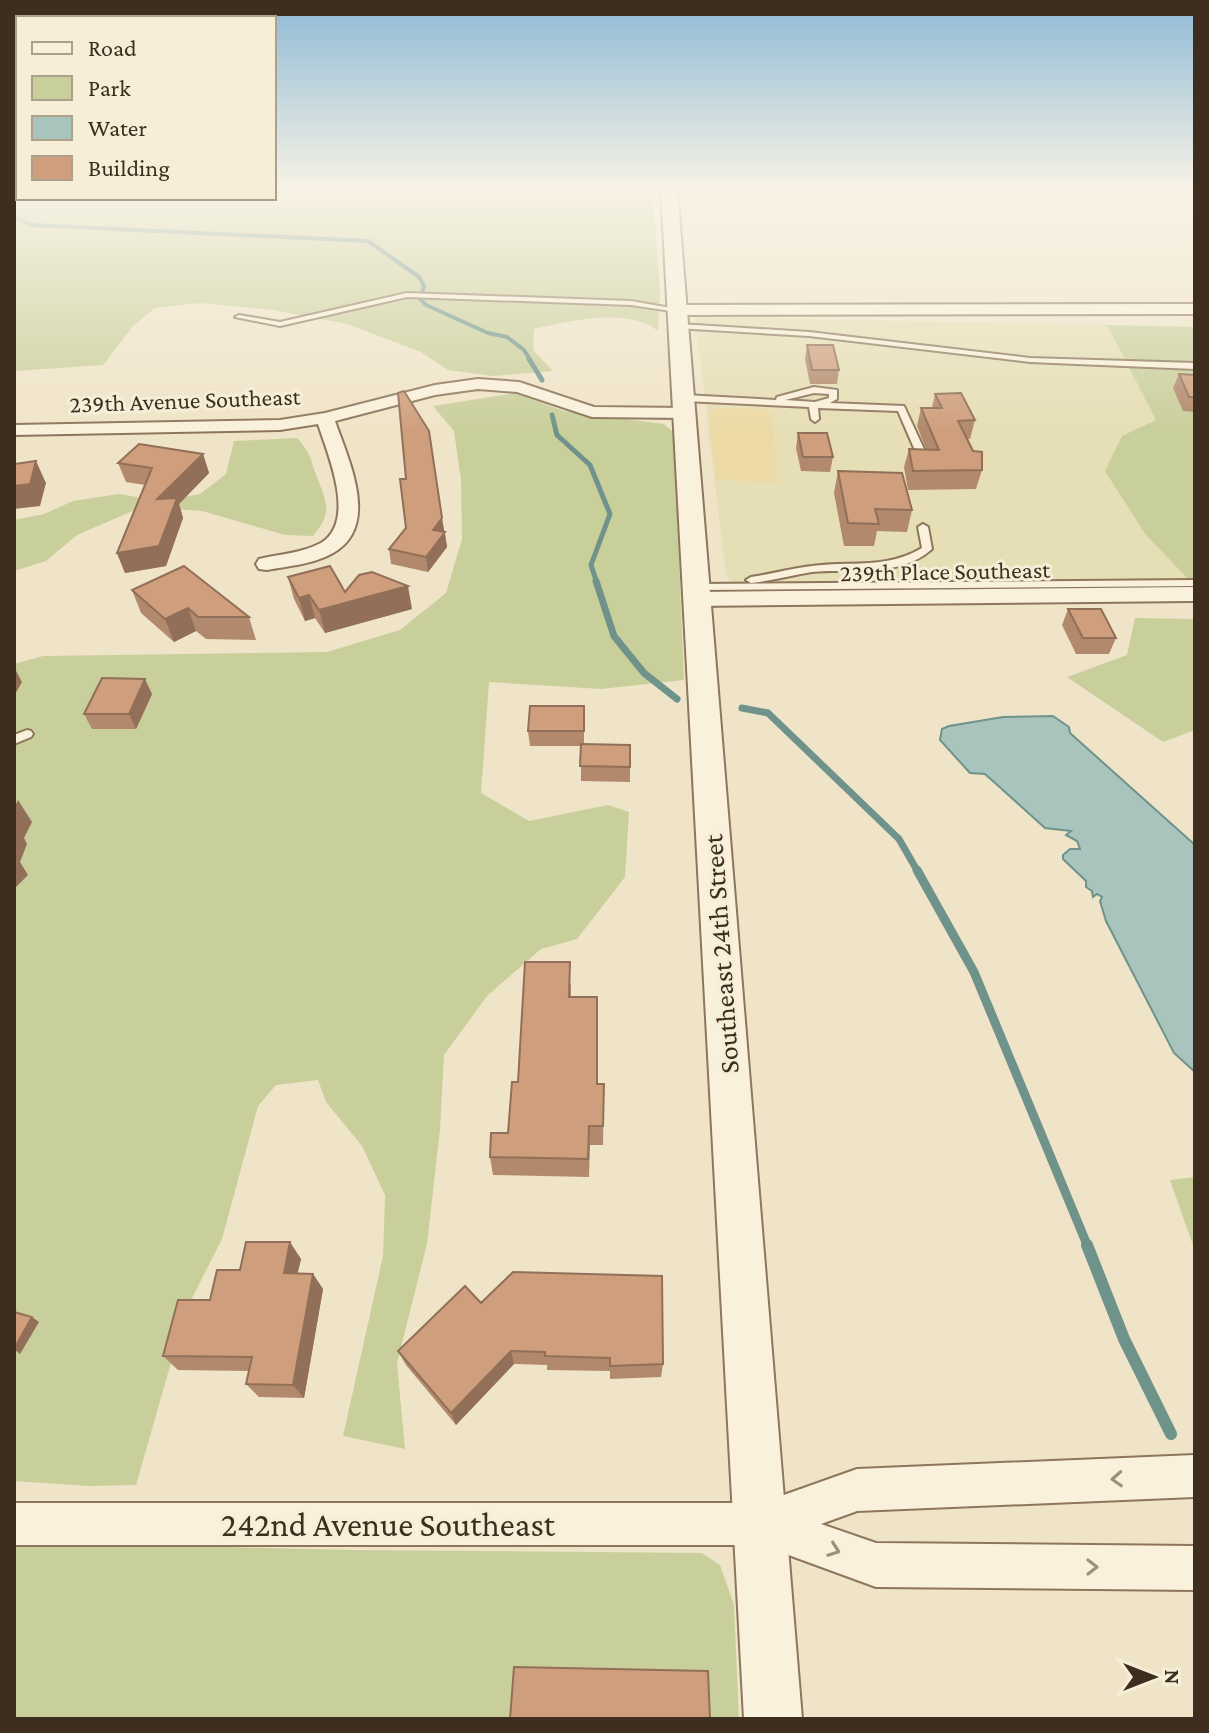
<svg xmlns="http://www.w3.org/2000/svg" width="1209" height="1733" font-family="'Crimson Pro',serif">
	<rect width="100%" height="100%" fill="#f0e4c8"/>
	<path fill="#e6deb5" d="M695,317L1107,325L1156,420L1195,590L739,591L726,576Z"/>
	<g fill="#c9cf9b">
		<path d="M274,189H643L653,196L660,290L658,331C628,307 568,321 534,329L533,350L553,371L493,376L448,370L421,352L347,324L273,310L200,303L155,308L133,326L103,365L14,371V202H33L43,198H274Z"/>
		<path d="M1107,325L1195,327V586L1146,535L1105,471L1122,436L1156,420Z"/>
		<path d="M514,393L564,411L664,424L674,433L684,680L601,689L489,682L481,793L529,821L608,805L629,812L625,877L577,939L541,949L487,996L444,1055L440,1129L427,1244L397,1363L405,1449L343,1436L383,1256L385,1195L362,1146L326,1102L318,1080L276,1085L258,1106L222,1239L186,1310L136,1485L88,1486L14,1481V664L43,656L327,652L400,630L446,593L462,539L461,480L454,431L433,406Z"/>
		<path d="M297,438C313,456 309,457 317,477C327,504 333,512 313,536L285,535L202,511L142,507L77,535L46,561L14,571V520L44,514L73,501L119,494L160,501L200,494L226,474L234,441Z"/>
		<path d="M1135,618L1195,619V730L1163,742L1067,677L1127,655Z"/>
		<path d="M1195,1177V1251L1170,1180Z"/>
		<path d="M14,1542L352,1550L702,1553L720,1565L734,1605L739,1719H14Z"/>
	</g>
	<path fill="#ecd9a5" d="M719,408L765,409L773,415L776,480L772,483L716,479L709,412Z"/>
	<path fill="#a9c4bc" stroke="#6f938a" stroke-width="2" d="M1053,716L1069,727L1070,733L1195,845V1072L1174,1053L1106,921L1100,901L1102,897L1097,894L1093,897L1092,891L1086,887V881L1063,859V855L1070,849H1080L1077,841L1066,835L1071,831L1045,828L985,774L970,773L940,740L942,729L949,726L1003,717Z"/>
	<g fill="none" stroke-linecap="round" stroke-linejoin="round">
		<path stroke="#6f938a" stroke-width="4" d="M14,217L32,225L368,241L419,277L424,286L420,299L426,305L488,333L507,337L524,350L531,361"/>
		<g stroke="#6f938a" stroke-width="5">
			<path d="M529,359L542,380"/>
			<path d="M552,415L557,435L590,465L610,514L591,565L597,583"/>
		</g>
		<g stroke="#6f938a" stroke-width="7">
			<path d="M596,581L614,636L644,673L677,699"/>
			<path d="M742,708L768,713L899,839L918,872"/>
		</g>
		<path stroke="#6f938a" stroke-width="9" d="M917,870L974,972L1088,1247"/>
		<path stroke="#6f938a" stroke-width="12" d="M1087,1245L1124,1339L1171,1434"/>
		<defs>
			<g id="service">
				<path d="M407,293L631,301L682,310L678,312L631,305L407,297L280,326L235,317L239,315L280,322Z"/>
				<path d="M679,324L809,332L1030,358L1195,363V369L1030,362L809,336L676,328L675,326Z"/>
				<path d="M814,387L837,390V399L830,403L904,406L930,462L925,465L920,462L898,411L818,408L819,419L815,422L811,419L809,407L684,401L680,398L684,395L776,400L777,397ZM814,393L829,394V398L815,402L785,400Z"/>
				<path d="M923,524L928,527L932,549C900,578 852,568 812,572C792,575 772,581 751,583L746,580L751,577C772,574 792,568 812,566C850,561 888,569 922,548L918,527Z"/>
				<path d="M1195,580V586L696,590L691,587L696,584Z"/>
				<path d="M27,730L31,731L33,734L31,737L14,744V735Z"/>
			</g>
			<g id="minor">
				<path d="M1195,304V314L678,315L670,310L678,305Z"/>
				<path d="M478,379L519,382L594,407L684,408L693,413L684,418L592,417L517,392L478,389L435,395L335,421C348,459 381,526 333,553C314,564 289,566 267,570L259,569L256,564L259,559C280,554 302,553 321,543C357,521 328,455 318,424L280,430L14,435V425L280,420L325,413L435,385Z"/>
				<path d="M1195,587V601L696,606L685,599L696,592Z"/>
				<path d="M1195,1455V1497L857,1511L821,1524L876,1543L1195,1546V1590L876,1587L761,1545H14V1503H761L857,1469Z"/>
			</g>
			<path id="tertiary" d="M661,189H677L802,1719H744Z"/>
		</defs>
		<use href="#service" stroke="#8d765c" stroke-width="4"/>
		<use href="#minor" stroke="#8d765c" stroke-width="4"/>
		<use href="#tertiary" stroke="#8d765c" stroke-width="4"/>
		<use href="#service" fill="#faf1dc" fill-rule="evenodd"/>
		<use href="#minor" fill="#faf1dc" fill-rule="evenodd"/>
		<use href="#tertiary" fill="#faf1dc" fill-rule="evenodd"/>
	</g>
	<g fill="#b2896c">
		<path d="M807,345L839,370L837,384H810L805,359Z"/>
		<path d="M1179,374L1195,375V412L1183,411L1173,388Z"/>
		<path d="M935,394L975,420L970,439H967L982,470L976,489L908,490L904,467L909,449H926L917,426L921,408H932Z"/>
		<path d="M798,433L833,457L830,472L801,471L796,448Z"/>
		<path d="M203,454L209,473L179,504L183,518L166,566L125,573L117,553L145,485L126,482L118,463Z"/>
		<path d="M838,471L912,510L907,532L877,531L874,546H844L834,493Z"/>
		<path d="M406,479L445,532L447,547L428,572L391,564L389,549L406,528Z"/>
		<path d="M288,577L345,592L412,609L325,633L315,618L305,621L294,599Z"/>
		<path d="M132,590L249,617L256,640L206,639L196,631L174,642L141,613Z"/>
		<path d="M1068,609L1116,638L1109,654H1076L1062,625Z"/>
		<path d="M152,694L136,729H92L84,714Z"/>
		<path d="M584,706V744L630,745V782L581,781V746H530L528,731Z"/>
		<path d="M571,983V997L597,1084H604L603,1145H590L589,1177L493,1175L490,1157L508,1133L518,1082Z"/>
		<path d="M301,1259L297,1274H313L323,1289L304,1398L259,1397L246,1384L249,1371L178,1370L163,1356L210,1300L240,1270Z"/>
		<path d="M481,1303L663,1364L661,1377L610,1379V1371L547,1370V1365L514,1364L456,1425L406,1365L398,1351Z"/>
	</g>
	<g fill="#916f58">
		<path d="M203,454L209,473L179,504L183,518L166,566L125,573L117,553L157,499Z"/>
		<path d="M36,461L46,483L40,506L14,509V486Z"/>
		<path d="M442,518L447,547L428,572L426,557L433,530Z"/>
		<path d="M408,586L412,609L325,633L319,610Z"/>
		<path d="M309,595L315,618L305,621L299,598Z"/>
		<path d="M188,608L196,631L174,642L165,619Z"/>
		<path d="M14,667L22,682L14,696Z"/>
		<path d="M145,679L152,694L136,729L129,714Z"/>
		<path d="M18,800L32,822L24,838L27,844L20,862L28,875L14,889V808Z"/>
		<path d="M290,1242L301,1259L294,1289L284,1273Z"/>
		<path d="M313,1274L323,1289L304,1398L293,1385Z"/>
		<path d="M32,1317L39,1322L20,1354L14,1349Z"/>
		<path d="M511,1351L514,1364L456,1425L451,1413Z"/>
	</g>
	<g fill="#cf9f7d" stroke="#916f58" stroke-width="2">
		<path d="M807,345H833L839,370H812Z"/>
		<path d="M1179,374L1195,375V397H1189Z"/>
		<path d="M404,391L429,431L442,518L433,530L445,532L426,557L389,549L406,528L400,479H406L398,393Z"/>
		<path d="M961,393L975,420L958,421L973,451L982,452V470L913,471L909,449L939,450L921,408H942L935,394Z"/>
		<path d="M798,433H827L833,457H803Z"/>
		<path d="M139,444L203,454L157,499L177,498L159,546L117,553L152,468L118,463Z"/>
		<path d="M36,461L30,484L14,486V464Z"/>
		<path d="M838,471L902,473L912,510L875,509L879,524L848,523Z"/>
		<path d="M184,566L249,617H198L188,608L165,619L132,590Z"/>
		<path d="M330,566L345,592L359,575L372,572L408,586L319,610L309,595L299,598L288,577Z"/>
		<path d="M1068,609H1101L1116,638H1083Z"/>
		<path d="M102,678L145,679L129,714H84Z"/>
		<path d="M530,706H584V731H528Z"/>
		<path d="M581,744L630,745V767L580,766Z"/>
		<path d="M525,962H570L569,997H597V1084H604L603,1126H589L588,1159L490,1157L491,1133H508L512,1082H518Z"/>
		<path d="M246,1242H290L284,1273L313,1274L293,1385L246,1384L252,1357L163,1356L178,1300H210L217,1270H240Z"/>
		<path d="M513,1272L662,1276L663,1364L610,1366V1358L545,1356V1352L511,1351L451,1413L398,1351L465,1286L481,1303Z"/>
		<path d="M14,1312L32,1317L14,1349Z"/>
		<path d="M514,1667L708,1671L710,1719H510Z"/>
	</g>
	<defs><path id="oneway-chevron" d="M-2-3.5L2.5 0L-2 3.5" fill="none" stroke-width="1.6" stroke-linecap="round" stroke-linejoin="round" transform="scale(2)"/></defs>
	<g stroke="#9c907e">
		<use href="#oneway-chevron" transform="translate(1117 1479) rotate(177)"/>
		<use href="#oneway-chevron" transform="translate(834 1550) rotate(20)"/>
		<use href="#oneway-chevron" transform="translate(1092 1567)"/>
	</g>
	<linearGradient id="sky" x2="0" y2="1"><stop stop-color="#8fbad6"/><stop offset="0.44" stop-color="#f8f3e6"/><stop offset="1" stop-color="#f8f3e6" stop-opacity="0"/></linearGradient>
	<rect width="1209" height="432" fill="url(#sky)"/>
	<g text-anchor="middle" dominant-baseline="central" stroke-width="6" stroke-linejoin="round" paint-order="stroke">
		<g font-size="24" fill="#3d2e20" stroke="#f7eed8">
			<text transform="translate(185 400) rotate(-2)">239th Avenue Southeast</text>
			<text transform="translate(945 571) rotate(-1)">239th Place Southeast</text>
		</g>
		<g font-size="28" fill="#3d2e20" stroke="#f7eed8">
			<text transform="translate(721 954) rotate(-94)">Southeast 24th Street</text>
		</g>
		<g font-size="34" fill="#3d2e20" stroke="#f7eed8">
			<text x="388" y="1524">242nd Avenue Southeast</text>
		</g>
	</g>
	<rect width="1209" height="1733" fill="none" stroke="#3d2e20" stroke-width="32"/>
	<rect x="16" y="16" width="260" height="184" fill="#f7eed8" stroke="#ada18e" stroke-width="2"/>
	<rect x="32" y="42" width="40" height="12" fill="#faf1dc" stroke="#ada18e" stroke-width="2"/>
	<text x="88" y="56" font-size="24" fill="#3d2e20">Road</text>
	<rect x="32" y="76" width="40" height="24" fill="#c9cf9b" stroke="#ada18e" stroke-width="2"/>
	<text x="88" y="96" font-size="24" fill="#3d2e20">Park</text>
	<rect x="32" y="116" width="40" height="24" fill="#a9c4bc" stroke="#ada18e" stroke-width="2"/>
	<text x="88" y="136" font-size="24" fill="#3d2e20">Water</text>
	<rect x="32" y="156" width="40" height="24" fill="#cf9f7d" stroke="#ada18e" stroke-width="2"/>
	<text x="88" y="176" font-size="24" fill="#3d2e20">Building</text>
	<g transform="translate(1153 1677) rotate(90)" stroke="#f7eed8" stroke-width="6" paint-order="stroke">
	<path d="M0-6L14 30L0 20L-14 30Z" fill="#3d2e20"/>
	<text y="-12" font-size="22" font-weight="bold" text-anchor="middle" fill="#3d2e20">N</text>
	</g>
</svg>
